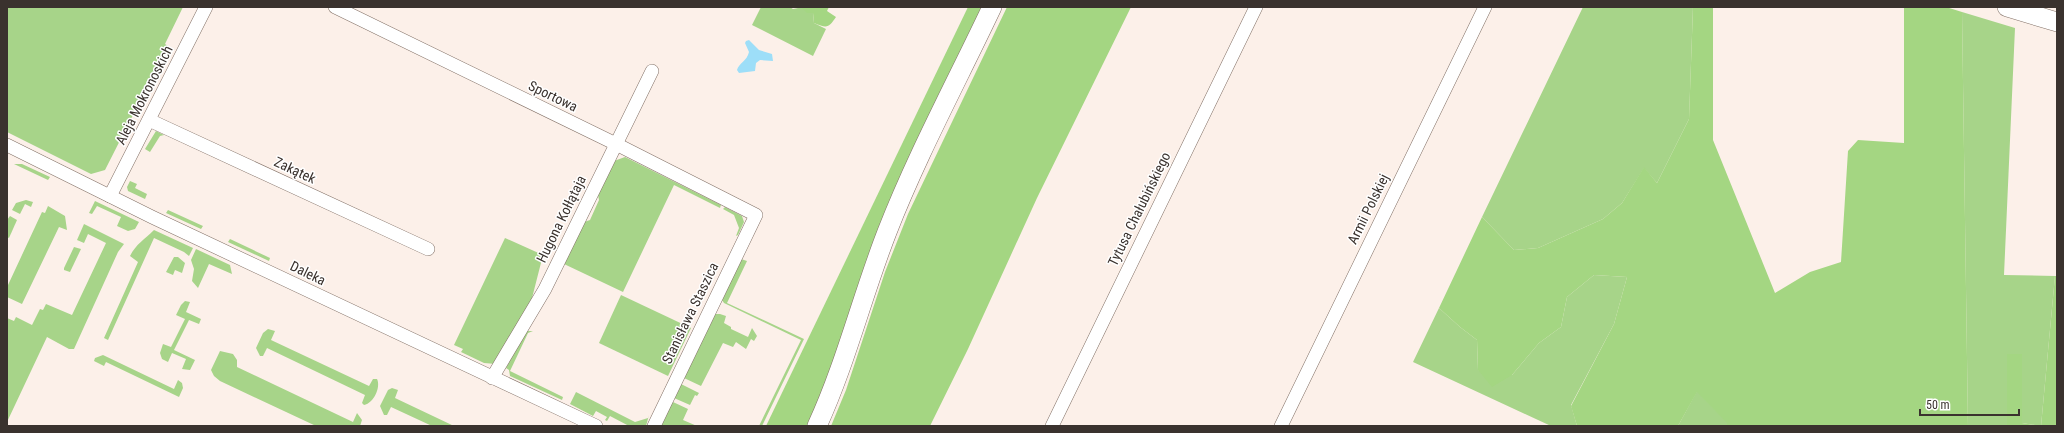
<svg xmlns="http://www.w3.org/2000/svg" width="2064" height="433" font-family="'Roboto Condensed',sans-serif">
	<rect width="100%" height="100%" fill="#fcf0e9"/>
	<g fill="#a7d489">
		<path d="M7,7H183L165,44L168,46L105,170L91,174L7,132Z"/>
		<path d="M761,7H790L793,9L803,7L813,13L814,23L826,29L813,56L752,25Z"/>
		<path d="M1583,7H1693L1689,119L1657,183L1644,168L1622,203L1603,219L1538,248L1514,250L1482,217Z"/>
		<path d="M1962,12L2015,28L2004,275L2055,276L2041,426L2022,423V354H2008L2007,426H1968Z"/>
		<path d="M156,131L164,135L160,136L150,152L145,149Z"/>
		<path d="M625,157L721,205L720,208L674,185L623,292L564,264L584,222L590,220L599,200L598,195L614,161Z"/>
		<path d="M14,164H22L50,177L48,180Z"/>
		<path d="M130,181L137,184L135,188L147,194L145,199L128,191L127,187Z"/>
		<path d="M26,200L33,202L31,207L25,204L20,214L12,210L16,203Z"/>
		<path d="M95,201L139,222L135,229L128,231L117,226L121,217L97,206L92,214L89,213Z"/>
		<path d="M48,206L65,216L67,230L59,227L22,304L7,297V285H8L42,212L45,213Z"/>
		<path d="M725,207L742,216L744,222L738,235L736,236L739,228L734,215L723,209Z"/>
		<path d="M168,210L203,226L201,229L166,213Z"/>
		<path d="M10,216L17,220L9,238L7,237V220Z"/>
		<path d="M84,224L124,244L118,252L74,349H69L47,337L7,422V318L14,321L16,317L32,325L40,309L43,310L46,304L72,315L106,243L88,234L84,243L77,240Z"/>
		<path d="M154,230L193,248L189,256L184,252L154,238L108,340L104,338L138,262L130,256C136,244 145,239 154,230Z"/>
		<path d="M505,238L543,255L531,302L496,364L484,363L461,352L463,349L454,345Z"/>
		<path d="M230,239L270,258L269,261L228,242Z"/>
		<path d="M74,247L81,249L70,272L64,270V268Z"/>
		<path d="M196,249L230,265L232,274L209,264L198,288L192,281L194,269L191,260Z"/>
		<path d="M174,257H178L185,263L182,273L175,270L173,275L166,272Z"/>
		<path d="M741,259L747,261L727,303L804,339L762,426H759L801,340L724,303L722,300Z"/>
		<path d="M1594,275L1627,277L1614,324L1571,405L1577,426H1551L1413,362L1439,308L1460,327L1477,340L1478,370L1512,375L1539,343L1561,327L1567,297Z"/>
		<path d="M621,295L691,328L668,376L599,343Z"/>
		<path d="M185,301L190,302L186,312L201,319L199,324L189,320L174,350L195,360L190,370L182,369L186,359L172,353L168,362L162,359L160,353L163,344L171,347L185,319L176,315L181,305Z"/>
		<path d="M714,314H720L726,316L724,323L731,327V329L748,337L752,328L757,336L754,341L751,339L746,349L736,342L733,347L723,343L701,386L684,378Z"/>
		<path d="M268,329L275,331L271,340L369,386L373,379H377C381,387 374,403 364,405L362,403L365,395L267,348L263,356H260L256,348L263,333Z"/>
		<path d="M526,331H533L528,333L510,371L563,397L562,400L510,376L509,370L506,368Z"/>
		<path d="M220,351L233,354L237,360V367L353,422L357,413L362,420L360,426H316L220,381L214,376L211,370Z"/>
		<path d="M103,355L174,389L178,380L182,383L183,388L179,397L106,362L104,366L94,361L95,358Z"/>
		<path d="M681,384L699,393L697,396L695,395L690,405L674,398Z"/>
		<path d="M392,388L398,390L395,398L454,426H432L391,407L387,415H384L380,406L388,390Z"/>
		<path d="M1697,391L1728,423L1727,426H1678Z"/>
		<path d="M576,392L635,422L648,418L649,415L646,426H629L610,416L607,421L605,420L607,417L596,411L593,416L570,404Z"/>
		<path d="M673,402L688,409L683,420L697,426H659Z"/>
	</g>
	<g fill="#a4d682">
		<path d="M801,7H829L827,11L836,17C829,27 828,29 814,23L813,13H807Z"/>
		<path d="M968,7H986L810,426H766Z"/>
		<path d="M1007,7H1131L1037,198L968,349L930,426H831L846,390L885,272L908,214Z"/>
		<path d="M1693,7H1713V140L1775,293L1810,272L1841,262L1848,151L1858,140L1904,143V7H1946L1962,12L1968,426H1727V423L1697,392L1678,426H1577L1571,406L1614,324L1627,277L1594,275L1567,297L1561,327L1539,343L1512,375L1492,387L1478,370L1477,340L1460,327L1439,308L1482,217L1514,250L1538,248L1603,219L1622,203L1644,167L1657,183L1689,119Z"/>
		<path d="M2055,276H2057V426H2007V354H2022V423L2041,426Z"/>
	</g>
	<path fill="#9ddef8" d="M749,40L759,50L772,54L773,61L760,60L756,63L755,71L739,73L737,70C739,63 747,61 749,52L745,43L746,41Z"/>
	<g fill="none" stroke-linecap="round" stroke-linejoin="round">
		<defs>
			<g id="street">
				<path d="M335,7L616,144L756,215L654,426"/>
				<path d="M149,120L428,249"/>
				<path d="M7,145L152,217L596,426"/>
				<path d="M110,196L206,7"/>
				<path d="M492,378L545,289L652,71"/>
				<path d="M1052,426L1256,7"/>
				<path d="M1281,426L1485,7"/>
			</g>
			<g id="secondary">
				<path d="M2007,7L2057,22"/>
				<path d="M817,426C846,363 862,296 887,232C917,155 957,81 992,7"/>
			</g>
		</defs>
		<use href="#street" stroke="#827066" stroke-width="14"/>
		<use href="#secondary" stroke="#827066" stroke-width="20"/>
		<use href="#street" stroke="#fff" stroke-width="13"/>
		<use href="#secondary" stroke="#fff" stroke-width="19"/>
	</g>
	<g text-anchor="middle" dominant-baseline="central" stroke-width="3" stroke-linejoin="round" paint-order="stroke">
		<g font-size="14" fill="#3a322e" stroke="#fff">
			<text transform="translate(144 95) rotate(-63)">Aleja Mokronoskich</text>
			<text transform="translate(553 96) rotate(26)">Sportowa</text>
			<text transform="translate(295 170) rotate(25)">Zakątek</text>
			<text transform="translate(1139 209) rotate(-64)">Tytusa Chałubińskiego</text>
			<text transform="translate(1368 209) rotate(-64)">Armii Polskiej</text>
			<text transform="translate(561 219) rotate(-64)">Hugona Kołłątaja</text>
			<text transform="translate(308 273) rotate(26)">Daleka</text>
			<text transform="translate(690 313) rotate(-64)">Stanisława Staszica</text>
		</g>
	</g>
	<rect width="2064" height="433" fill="none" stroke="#3a322e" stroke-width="16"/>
	<path d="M1920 409v6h99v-6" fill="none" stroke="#3a322e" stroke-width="2"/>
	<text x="1926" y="409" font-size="12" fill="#3a322e" stroke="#ffffff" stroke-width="3" paint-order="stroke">50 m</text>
</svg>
